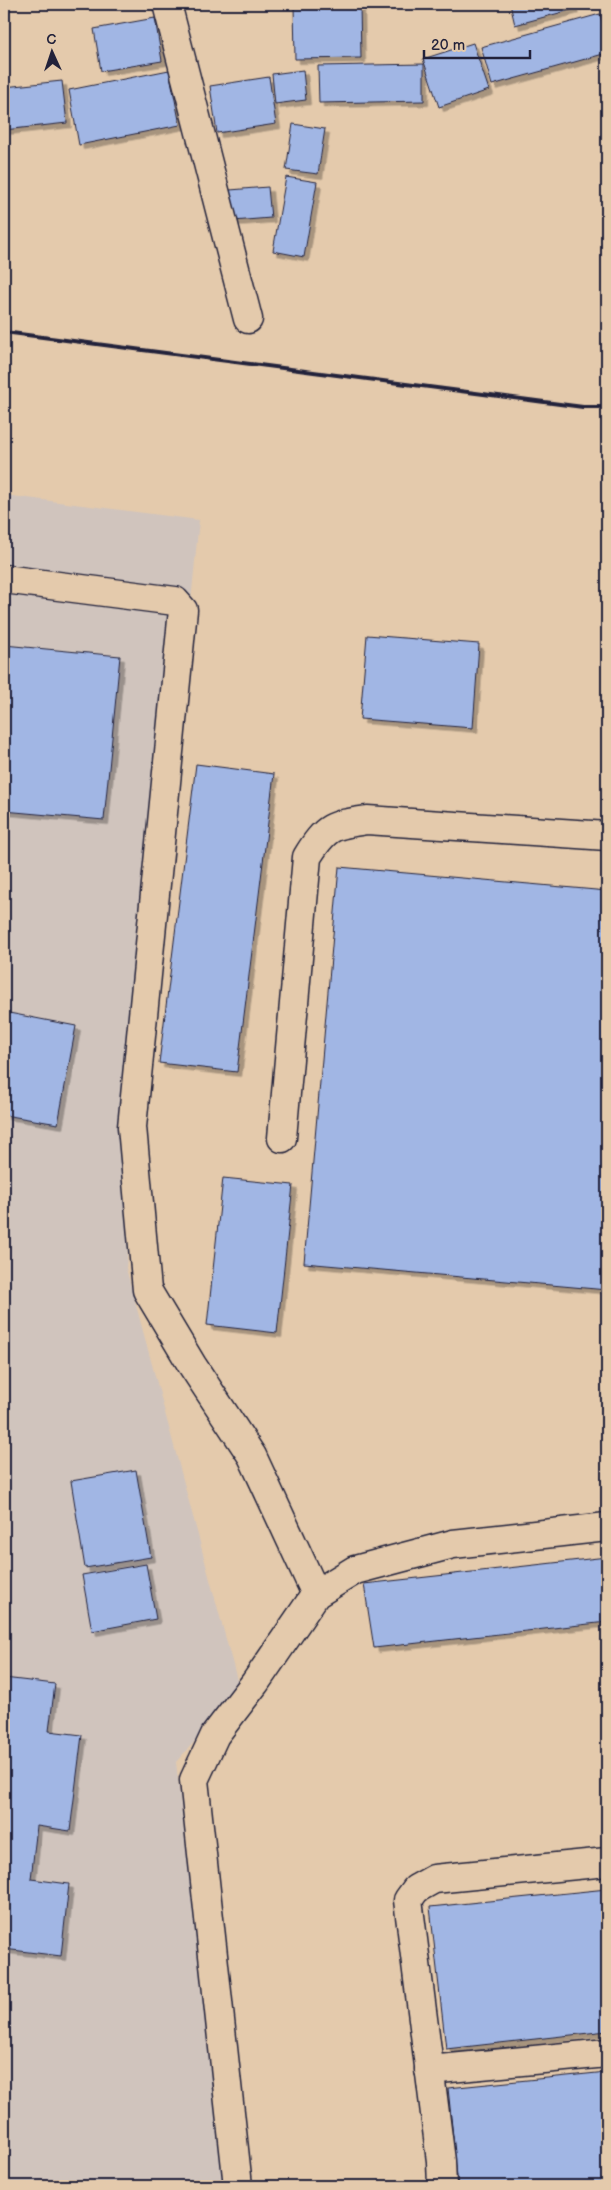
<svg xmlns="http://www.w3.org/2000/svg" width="611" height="2190" font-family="'Balsamiq Sans',sans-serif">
	<defs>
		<filter id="shadow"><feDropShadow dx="4.5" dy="4.5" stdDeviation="0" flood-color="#0004"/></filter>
	</defs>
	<rect width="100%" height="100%" fill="#e4caac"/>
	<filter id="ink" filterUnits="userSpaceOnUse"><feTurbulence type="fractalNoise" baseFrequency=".02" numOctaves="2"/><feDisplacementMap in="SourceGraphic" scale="10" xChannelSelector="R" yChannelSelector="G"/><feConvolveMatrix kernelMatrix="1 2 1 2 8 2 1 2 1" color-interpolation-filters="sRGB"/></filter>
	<g filter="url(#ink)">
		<path fill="#d0c4bd" d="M4,495L199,520L126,1268L240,1691L176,1762L225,2186H4Z"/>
		<g fill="#a1b6e4" stroke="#22223b" filter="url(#shadow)">
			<path d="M294,4H360L361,58L295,59Z"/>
			<path d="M510,4H572L574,9L515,25Z"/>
			<path d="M600,14L607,40V53L492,85L481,47Z"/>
			<path d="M155,18L162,61L101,71L94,29Z"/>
			<path d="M473,43L489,90L439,107L423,59Z"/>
			<path d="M424,64V101L319,103L318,66Z"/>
			<path d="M169,70L180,125L79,145L69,90Z"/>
			<path d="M303,70L306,100L275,104L272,74Z"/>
			<path d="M269,77L276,124L217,133L210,86Z"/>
			<path d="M62,81L67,123L4,130V87Z"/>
			<path d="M293,124L325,129L318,174L286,170Z"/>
			<path d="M286,177L317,182L304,257L273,251Z"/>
			<path d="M268,187L271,218L233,221L230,190Z"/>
			<path d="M367,635L479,644L473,728L360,719Z"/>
			<path d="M4,645L120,656L104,820L4,811Z"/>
			<path d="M196,764L274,774L237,1072L159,1063Z"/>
			<path d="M339,867L607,891V1290L304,1263Z"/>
			<path d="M4,1012L76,1026L58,1124L4,1115Z"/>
			<path d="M223,1178L293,1185L277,1333L207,1325Z"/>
			<path d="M607,1368V1418H601Z"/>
			<path d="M136,1470L151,1557L85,1568L71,1481Z"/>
			<path d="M607,1557V1622L374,1648L364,1584Z"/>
			<path d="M146,1564L156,1619L92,1631L82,1575Z"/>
			<path d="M4,1678L55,1684L49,1731L82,1735L70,1831L37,1826L31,1879L69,1884L61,1956L4,1949Z"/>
			<path d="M607,1889V2031L446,2049L430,1907Z"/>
			<path d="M607,2072V2186H458L448,2088Z"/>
		</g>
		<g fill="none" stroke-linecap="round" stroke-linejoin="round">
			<defs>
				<g id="minor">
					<path d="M167,4L248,319"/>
					<path d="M4,579L175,601L183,610L132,1127L147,1290L192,1365L252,1456L316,1594"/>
					<path d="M282,1138L307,857C326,826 332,825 367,820L607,836"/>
					<path d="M429,2070L607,2053"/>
					<path d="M238,2186L194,1780L215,1735L255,1683L316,1594L355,1570L453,1544L607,1527"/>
					<path d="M442,2186L441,2161L408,1900L416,1889L434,1879L607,1862"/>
				</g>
			</defs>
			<use href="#minor" stroke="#22223b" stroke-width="31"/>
			<use href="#minor" stroke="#e4caac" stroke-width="28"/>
			<path stroke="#22223b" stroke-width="4" d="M4,332L583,407H607"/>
		</g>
	</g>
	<rect width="611" height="2190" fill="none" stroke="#e4caac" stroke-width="20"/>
	<rect x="10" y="10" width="591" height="2170" fill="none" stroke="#22223b" stroke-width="2" filter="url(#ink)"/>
	<g transform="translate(52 52) rotate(357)" stroke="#e4caac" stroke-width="4" paint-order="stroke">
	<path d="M0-4L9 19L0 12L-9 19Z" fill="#22223b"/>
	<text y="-8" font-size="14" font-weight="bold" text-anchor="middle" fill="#22223b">С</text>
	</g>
	<path d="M424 50v8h106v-8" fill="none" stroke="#22223b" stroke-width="2.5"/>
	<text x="431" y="50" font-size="15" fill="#22223b" stroke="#e4caac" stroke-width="4" paint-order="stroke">20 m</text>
</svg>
